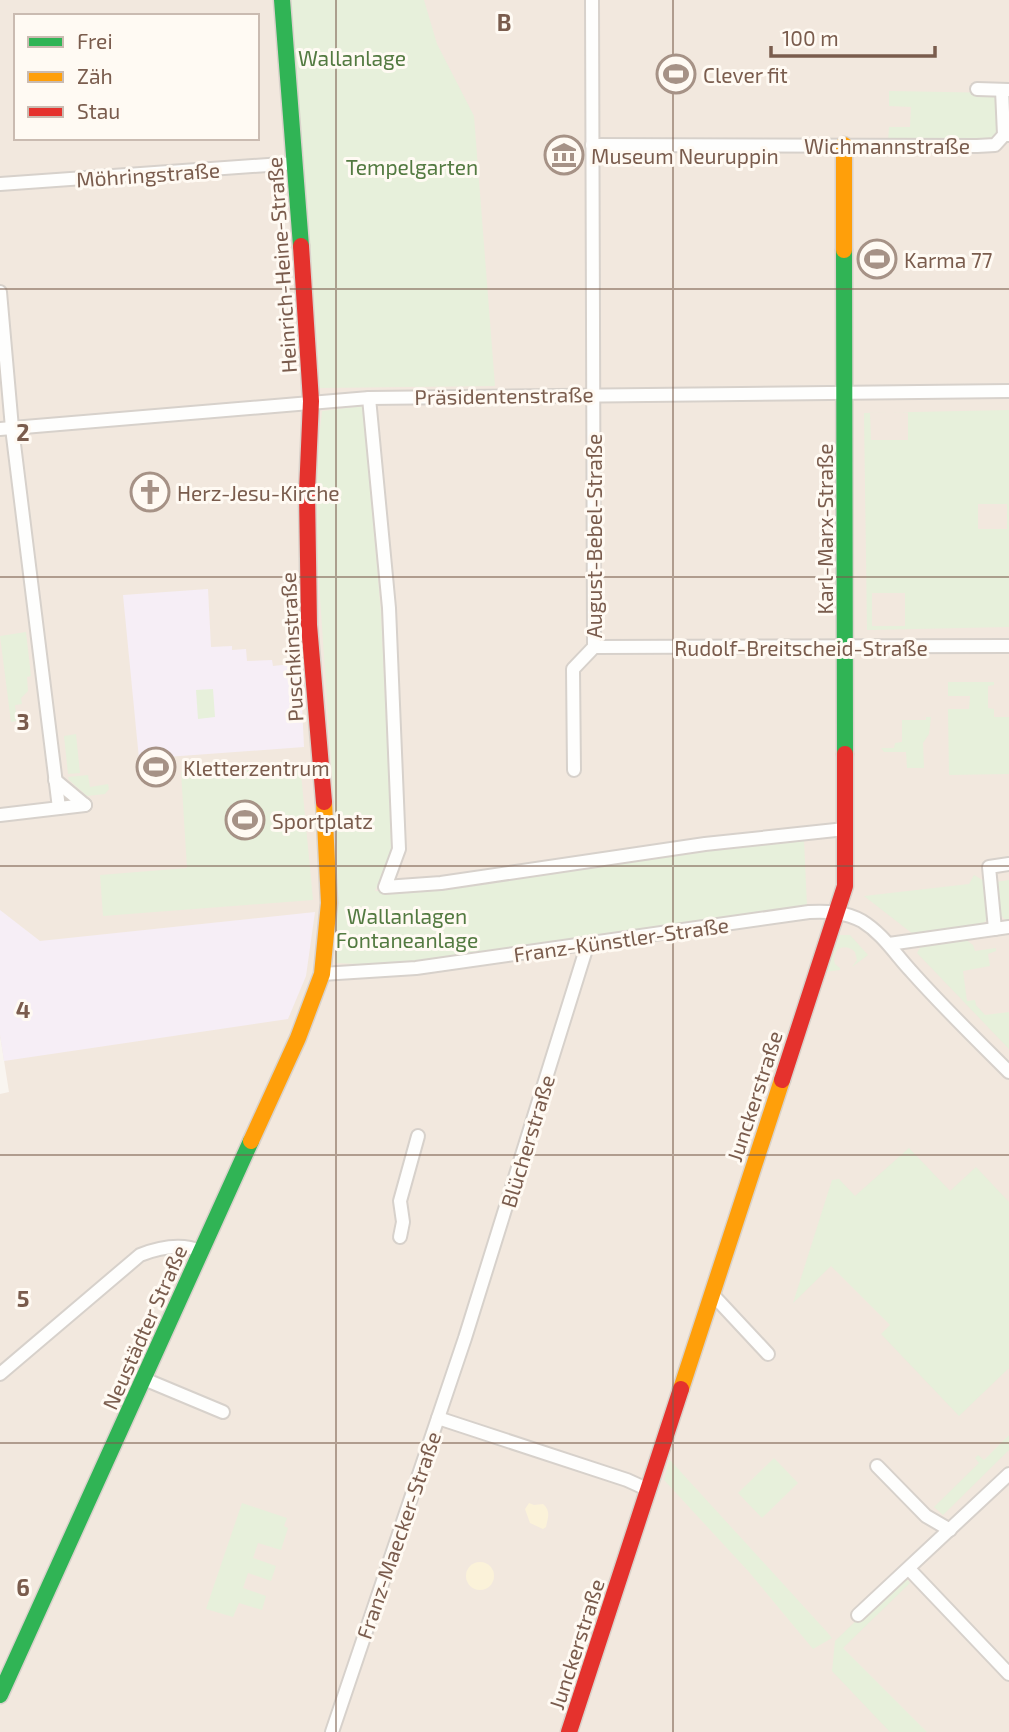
<svg xmlns="http://www.w3.org/2000/svg" width="1009" height="1732" font-family="'Exo 2',sans-serif">
	<rect width="100%" height="100%" fill="#f9f5f0"/>
	<path fill="#f2e8de" fill-rule="evenodd" d="M0,0H1009V1732H0V1094L9,1092L0,1035ZM16,16H257V138H16Z"/>
	<g fill="#f6eef6">
		<path d="M208,589L211,647L232,646V650L246,649L247,661L272,660L273,666L300,663L304,747L139,759L123,595Z"/>
		<path d="M0,910L40,941L315,912L306,976L288,1019L4,1061L0,1035Z"/>
	</g>
	<g fill="#e7f0db" fill-rule="evenodd">
		<path d="M291,0H424L437,44L474,116L495,386L320,388Z"/>
		<path d="M889,91L1000,93L1002,131L992,140L980,139V143L888,142L889,127H910L911,107L889,106Z"/>
		<path d="M363,406L381,613L392,849L375,891L442,887L698,849L804,840L807,906L406,966L335,963L337,849L313,494L322,411Z"/>
		<path d="M1009,410V627L867,630L864,413ZM908,412V440H871L870,413ZM978,504H1007V529H978ZM872,593H905V626H872Z"/>
		<path d="M26,632L31,676L27,677L28,691L21,698L22,704L15,705L17,721L11,722L0,636Z"/>
		<path d="M948,682H994V685L988,686V708L994,709V717H1009V774L949,775L948,709H969L970,696H948Z"/>
		<path d="M213,689L215,717L198,719L196,690Z"/>
		<path d="M926,717H931L929,734L923,743L924,768H907L906,752H884L881,748H894L895,743L902,742V720H926Z"/>
		<path d="M76,734L80,773L68,774L64,736Z"/>
		<path d="M300,763L313,900L103,916L100,875L187,868L181,772Z"/>
		<path d="M88,775L90,787L108,784L109,789L105,794L87,796L69,780L68,777Z"/>
		<path d="M974,875L984,881L989,917L981,926L913,934L864,896L969,884Z"/>
		<path d="M1009,880V921L1007,922L1000,914L996,882Z"/>
		<path d="M835,935H850L868,955L852,967L857,960L855,952C845,942 830,949 835,964L840,968V970L825,972Z"/>
		<path d="M965,939L973,945L975,951L996,948V951L988,954L990,966L963,971L967,1001L975,1000L976,1005L985,1015L1009,1012V1049L917,953L921,946Z"/>
		<path d="M909,1148L950,1191L976,1167L1009,1202V1368L959,1416L881,1334L890,1325L831,1266L793,1303L832,1180L839,1179L855,1196Z"/>
		<path d="M1009,1435V1450L943,1515L934,1507L979,1463L975,1458L978,1455L984,1460Z"/>
		<path d="M774,1458L798,1483L762,1518L738,1493Z"/>
		<path d="M669,1459L827,1632L832,1638L813,1649L749,1572L664,1480Z"/>
		<path d="M242,1503L287,1518L284,1526L288,1528L281,1550L258,1543L253,1558L276,1566L271,1581L248,1573L243,1588L266,1596L262,1610L239,1603L233,1617L206,1609Z"/>
		<path d="M907,1579L910,1583L843,1648L927,1732H890L832,1671L835,1641L861,1616L865,1619Z"/>
	</g>
	<g fill="#fbf2d9">
		<path d="M529,1503L534,1505L543,1504C551,1511 548,1517 546,1527L543,1529L530,1523L525,1509Z"/>
		<circle cx="480" cy="1576" r="14"/>
	</g>
	<g fill="none" stroke-linecap="round" stroke-linejoin="round">
		<defs>
			<g id="street">
				<path d="M977,89L1009,90"/>
				<path d="M1002,90L1004,135"/>
				<path d="M592,145L977,146L995,145L1004,135H1009"/>
				<path d="M0,184L296,163"/>
				<path d="M0,292L12,428L59,808"/>
				<path d="M369,398L389,608L399,849L385,887L441,883L705,844L845,829"/>
				<path d="M0,429L369,398L1009,391"/>
				<path d="M594,647L1009,646"/>
				<path d="M574,770L573,669L594,647L592,0"/>
				<path d="M55,780L85,805"/>
				<path d="M0,815L85,805"/>
				<path d="M995,929L989,867L1009,864"/>
				<path d="M889,944L1009,927"/>
				<path d="M322,974L416,968L809,912C828,911 845,912 862,921C883,934 895,954 911,971C942,1006 976,1039 1009,1072"/>
				<path d="M400,1237L403,1222L400,1201L418,1136"/>
				<path d="M712,1294L768,1354"/>
				<path d="M0,1374L140,1255C160,1247 181,1243 201,1251"/>
				<path d="M144,1379L223,1412"/>
				<path d="M438,1418L627,1480L649,1490"/>
				<path d="M877,1466L926,1516L950,1530"/>
				<path d="M909,1569L1009,1674"/>
				<path d="M858,1615L1009,1474"/>
				<path d="M332,1732L465,1338L588,943"/>
			</g>
			<g id="fast">
				<path d="M282,0L301,246"/>
				<path d="M844,250L845,754"/>
				<path d="M0,1695L251,1141"/>
			</g>
			<g id="slow">
				<path d="M844,145V250"/>
				<path d="M251,1141L298,1038L322,974L329,903L324,802"/>
				<path d="M681,1389L782,1080"/>
			</g>
			<g id="jam">
				<path d="M301,246L311,401L307,492L309,625L324,802"/>
				<path d="M782,1080L845,886V754"/>
				<path d="M569,1732L681,1389"/>
			</g>
		</defs>
		<use href="#street" stroke="#d7d1cb" stroke-width="16"/>
		<use href="#fast" stroke="#d9d2cb" stroke-width="19"/>
		<use href="#slow" stroke="#d9d2cb" stroke-width="19"/>
		<use href="#jam" stroke="#d9d2cb" stroke-width="19"/>
		<use href="#street" stroke="#fefefd" stroke-width="12"/>
		<use href="#fast" stroke="#30b455" stroke-width="16"/>
		<use href="#slow" stroke="#ff9f0a" stroke-width="16"/>
		<use href="#jam" stroke="#e5322d" stroke-width="16"/>
	</g>
	<path fill="none" stroke="#7a5c4d" stroke-width="2" stroke-opacity="0.55" d="M336,0V1732M673,0V1732M0,289H1009M0,577H1009M0,866H1009M0,1155H1009M0,1443H1009"/>
	<defs>
		<symbol id="stadium-ring" viewBox="-11 -11 22 22"><circle r="9.5" fill="#fffaf3" stroke="#a69286" stroke-width="1.5"/><path d="M0-5a6.5 5 0 1 0 0 10a6.5 5 0 1 0 0-10ZM-3.5-1.8h7v3.6h-7Z" fill="#a69286"/></symbol>
		<symbol id="museum-ring" viewBox="-11 -11 22 22"><circle r="9.5" fill="#fffaf3" stroke="#a69286" stroke-width="1.5"/><path d="M0-6L6-3V-2H-6V-3ZM-5-1h2V3h-2ZM-1-1h2V3h-2ZM3-1h2V3H3ZM-6 4H6V6H-6Z" fill="#a69286"/></symbol>
		<symbol id="church-ring" viewBox="-11 -11 22 22"><circle r="9.5" fill="#fffaf3" stroke="#a69286" stroke-width="1.5"/><path d="M-1.2-6h2.4v3.5h3.3v2.4h-3.3V6h-2.4V-.1h-3.3v-2.4h3.3Z" fill="#a69286"/></symbol>
	</defs>
	<g fill-rule="evenodd">
		<use href="#stadium-ring" x="654" y="52" width="44" height="44"/>
		<use href="#museum-ring" x="542" y="133" width="44" height="44"/>
		<use href="#stadium-ring" x="855" y="237" width="44" height="44"/>
		<use href="#church-ring" x="128" y="470" width="44" height="44"/>
		<use href="#stadium-ring" x="134" y="745" width="44" height="44"/>
		<use href="#stadium-ring" x="223" y="798" width="44" height="44"/>
	</g>
	<g text-anchor="middle" dominant-baseline="central" stroke-width="6" stroke-linejoin="round" paint-order="stroke">
		<g font-size="21" fill="#537a41" stroke="#fffaf3">
			<text x="352" y="57">Wallanlage</text>
			<text x="412" y="166">Tempelgarten</text>
			<text x="407" y="915">Wallanlagen<tspan x="407" dy="24">Fontaneanlage</tspan></text>
		</g>
		<g font-size="21" fill="#7a5c4d" stroke="#fffaf3" text-anchor="start">
			<text x="703" y="74">Clever fit</text>
			<text x="591" y="155">Museum Neuruppin</text>
			<text x="904" y="259">Karma 77</text>
			<text x="177" y="492">Herz-Jesu-Kirche</text>
			<text x="183" y="767">Kletterzentrum</text>
			<text x="272" y="820">Sportplatz</text>
		</g>
		<g font-size="21" fill="#7a5c4d" stroke="#fffaf3">
			<text x="887" y="145">Wichmannstraße</text>
			<text transform="translate(148 174) rotate(-4)">Möhringstraße</text>
			<text transform="translate(281 265) rotate(-94)">Heinrich-Heine-Straße</text>
			<text transform="translate(504 395) rotate(-1)">Präsidentenstraße</text>
			<text transform="translate(824 529) rotate(-90)">Karl-Marx-Straße</text>
			<text transform="translate(593 536) rotate(-90)">August-Bebel-Straße</text>
			<text transform="translate(291 647) rotate(-93)">Puschkinstraße</text>
			<text x="801" y="647">Rudolf-Breitscheid-Straße</text>
			<text transform="translate(621 939) rotate(-8)">Franz-Künstler-Straße</text>
			<text transform="translate(754 1096) rotate(-72)">Junckerstraße</text>
			<text transform="translate(527 1141) rotate(-73)">Blücherstraße</text>
			<text transform="translate(144 1327) rotate(-66)">Neustädter Straße</text>
			<text transform="translate(398 1535) rotate(-71)">Franz-Maecker-Straße</text>
			<text transform="translate(576 1644) rotate(-72)">Junckerstraße</text>
		</g>
	</g>
	<g font-size="23" text-anchor="middle" font-weight="bold" fill="#7a5c4d" stroke="#fffaf3" stroke-width="6" stroke-linejoin="round" paint-order="stroke">
		<text x="504" y="31">B</text>
		<text x="23" y="441">2</text>
		<text x="23" y="730">3</text>
		<text x="23" y="1018">4</text>
		<text x="23" y="1307">5</text>
		<text x="23" y="1596">6</text>
	</g>
	<rect x="14" y="14" width="245" height="126" fill="#fffaf3" stroke="#cabbb1" stroke-width="2"/>
	<rect x="28" y="37" width="35" height="10" fill="#30b455" stroke="#cabbb1" stroke-width="2"/>
	<text x="77" y="49" font-size="21" fill="#7a5c4d">Frei</text>
	<rect x="28" y="72" width="35" height="10" fill="#ff9f0a" stroke="#cabbb1" stroke-width="2"/>
	<text x="77" y="84" font-size="21" fill="#7a5c4d">Zäh</text>
	<rect x="28" y="107" width="35" height="10" fill="#e5322d" stroke="#cabbb1" stroke-width="2"/>
	<text x="77" y="119" font-size="21" fill="#7a5c4d">Stau</text>
	<path d="M771 46v10h164v-10" fill="none" stroke="#7a5c4d" stroke-width="3.5"/>
	<text x="782" y="46" font-size="21" fill="#7a5c4d" stroke="#fffaf3" stroke-width="5" paint-order="stroke">100 m</text>
</svg>
